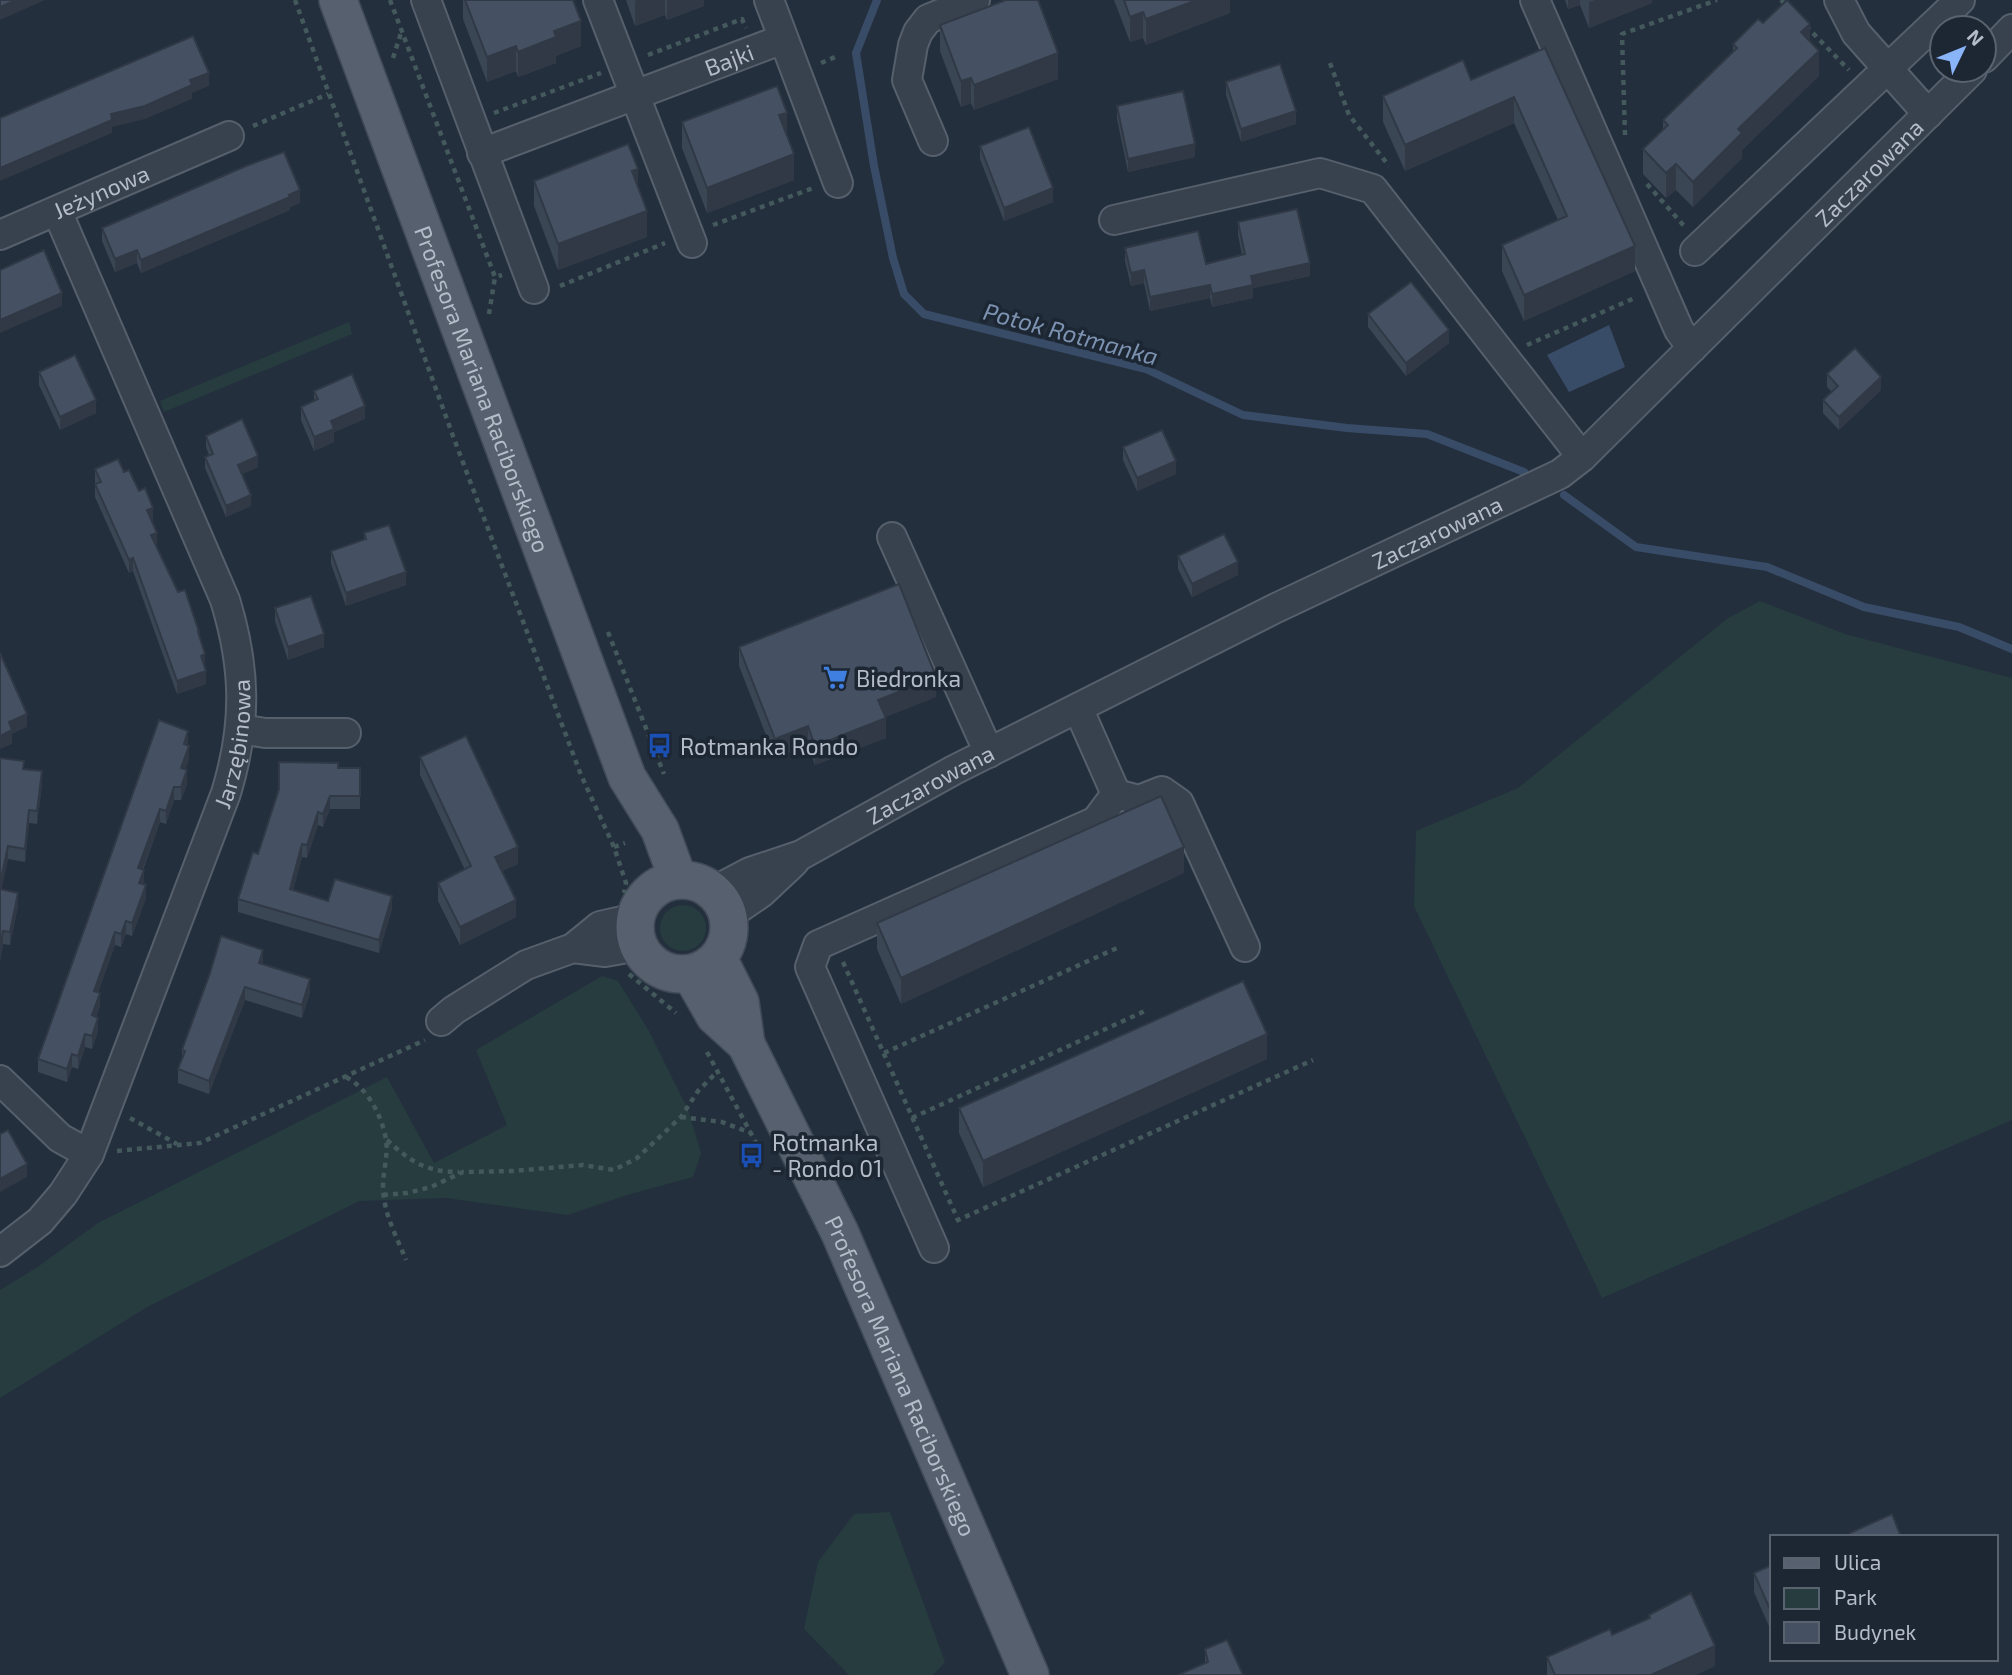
<svg xmlns="http://www.w3.org/2000/svg" width="2012" height="1675" font-family="'Exo 2',sans-serif">
	<rect width="100%" height="100%" fill="#242f3e"/>
	<g fill="#263c3f">
		<path d="M349,322L352,334L164,412L160,401Z"/>
		<path d="M1760,601L1845,634L2012,678V1120L1602,1298L1414,906L1416,831L1518,788L1728,618Z"/>
		<circle cx="683" cy="928" r="23"/>
		<path d="M602,976L618,981L649,1031L689,1112L701,1153L693,1177L627,1195L568,1215L446,1198L359,1201L149,1306L0,1398V1290L36,1268L98,1223L387,1077L434,1163L507,1125L476,1050Z"/>
		<path d="M890,1512L945,1662L933,1675H849L804,1629L818,1562L854,1514Z"/>
	</g>
	<path fill="#394c67" d="M1609,325L1625,367L1569,392L1547,355Z"/>
	<g fill="none" stroke-linecap="round" stroke-linejoin="round">
		<g stroke="#394c67" stroke-width="8">
			<path d="M877,0L856,53L874,166L893,258L904,294L924,314L1146,369L1243,415L1347,428L1427,434L1524,472"/>
			<path d="M1564,495L1636,547L1767,567L1864,607L1959,627L2012,649"/>
		</g>
		<defs>
			<g id="minor">
				<path d="M426,0L534,289"/>
				<path d="M598,0L692,243"/>
				<path d="M769,0L838,183"/>
				<path d="M1535,0L1679,330L1692,348"/>
				<path d="M1839,0L1856,33L1928,114"/>
				<path d="M1984,58L2012,29"/>
				<path d="M933,141L907,80L913,45L918,32L928,19L975,0"/>
				<path id="s1" d="M482,153L783,39"/>
				<path d="M1114,220L1320,173L1373,189L1582,457"/>
				<path id="s2" d="M0,235L229,136"/>
				<path d="M1695,251L1960,0"/>
				<path d="M892,537L989,753"/>
				<path d="M241,729L265,733H346"/>
				<path d="M1116,794L1139,800L1162,791L1179,803L1245,947"/>
				<path id="s3" d="M714,891L750,872L801,855L954,770L1276,608L1560,474L1582,457L1972,70"/>
				<path d="M729,915L761,893L794,862"/>
				<path d="M573,948L605,952L639,946"/>
				<path d="M441,1021L454,1010L526,965L573,948L600,926L635,918"/>
				<path d="M0,1080L60,1138L89,1154"/>
				<path d="M934,1248L810,967L818,945L1096,821L1116,794L1078,708"/>
				<path id="s4" d="M0,1252L40,1221L63,1194L89,1154L226,793C247,724 246,668 225,600L57,211"/>
			</g>
			<g id="major">
				<path id="s5" d="M338,0L627,777L660,830L678,879"/>
				<circle cx="682" cy="927" r="47"/>
				<path id="s6" d="M718,958L740,1002L746,1044L840,1233L1030,1675"/>
				<path d="M691,974L715,1016L746,1044"/>
			</g>
		</defs>
		<use href="#minor" stroke="#565f6c" stroke-width="32"/>
		<use href="#major" stroke="#414a57" stroke-width="40"/>
		<g stroke="#44595c" stroke-width="4.5" stroke-dasharray="5 5" stroke-linecap="butt">
			<path d="M295,0L453,436L581,775L614,847L626,883L624,893"/>
			<path d="M390,0L495,277L502,275"/>
			<path d="M1781,0L1788,7"/>
			<path d="M1806,26L1849,70"/>
			<path d="M648,55L742,19L746,28"/>
			<path d="M393,58L401,33"/>
			<path d="M821,63L835,57"/>
			<path d="M1330,63L1349,115L1389,166"/>
			<path d="M494,113L601,73"/>
			<path d="M253,126L328,94"/>
			<path d="M1625,135L1622,34L1717,0"/>
			<path d="M1647,184L1685,227"/>
			<path d="M713,225L813,188"/>
			<path d="M560,286L665,243"/>
			<path d="M489,314L495,277"/>
			<path d="M1527,345L1637,297"/>
			<path d="M608,632L664,774"/>
			<path d="M614,847L625,843"/>
			<path d="M843,962L958,1220"/>
			<path d="M629,974L676,1013"/>
			<path d="M707,1052L761,1152"/>
			<path d="M884,1053L1117,948"/>
			<path d="M346,1077C368,1089 381,1114 386,1139C389,1158 380,1179 384,1198C387,1220 398,1240 406,1260"/>
			<path d="M681,1117L722,1122L751,1133"/>
			<path d="M130,1118L177,1144"/>
			<path d="M912,1118L1147,1010"/>
			<path d="M387,1140C411,1162 426,1172 459,1172"/>
			<path d="M117,1151L200,1143L425,1040"/>
			<path d="M383,1195L407,1193L431,1187L463,1172L513,1171L583,1165L614,1170L637,1158L681,1117L698,1091L717,1072"/>
			<path d="M956,1221L1313,1060"/>
		</g>
		<use href="#minor" stroke="#38414e" stroke-width="28"/>
		<use href="#major" stroke="#56606e" stroke-width="37"/>
	</g>
	<g fill="#3b4654">
		<path d="M463,0H573L581,46L556,56V63L518,77L516,71L487,82L463,19Z"/>
		<path d="M626,0H704V6L667,20L665,15L635,26Z"/>
		<path d="M1114,0H1230V13L1146,45L1143,38L1130,42Z"/>
		<path d="M1565,0H1652V3L1589,28L1580,5L1568,9Z"/>
		<path d="M1763,23L1810,41L1819,76L1742,150V158L1693,207L1676,190L1666,198L1643,174V149L1663,130V120L1733,52V44Z"/>
		<path d="M940,25L1058,79L974,110L971,103L961,107L940,51Z"/>
		<path d="M1545,48L1635,271L1524,321L1502,271V245L1558,220L1514,123L1405,171L1383,122V96L1471,80Z"/>
		<path d="M1226,82L1296,124L1241,142L1226,95Z"/>
		<path d="M1117,106L1195,157L1128,172L1117,119Z"/>
		<path d="M682,122L787,135L794,180L707,213L682,148Z"/>
		<path d="M980,146L1053,202L1004,221L980,159Z"/>
		<path d="M534,181L638,187L647,237L558,270L534,206Z"/>
		<path d="M300,203L290,207V210L141,273L137,263L115,272L102,241V228Z"/>
		<path d="M1238,222L1310,276L1253,288V298L1212,307L1210,298L1150,311L1144,283L1131,286L1125,261V248L1206,264L1242,255L1238,235Z"/>
		<path d="M1368,314L1449,343L1406,376L1368,327Z"/>
		<path d="M39,372L96,413L60,430L39,385Z"/>
		<path d="M1827,374L1881,390L1839,430L1823,413V400L1832,392L1827,387Z"/>
		<path d="M314,391L365,419L334,432V442L314,451L301,420V407L314,401Z"/>
		<path d="M206,436L258,467L242,474L251,506L226,517L205,468V457L209,455L206,447Z"/>
		<path d="M1123,447L1176,474L1137,491L1123,460Z"/>
		<path d="M95,469L124,472L153,521H152L156,546L199,637L205,667L206,684L177,694L133,571L129,573L95,497Z"/>
		<path d="M364,533L406,585L346,606L331,564V551L364,540Z"/>
		<path d="M1178,556L1238,575L1192,597L1178,569Z"/>
		<path d="M275,608L324,647L288,660L275,621Z"/>
		<path d="M739,647L936,697L885,717L886,738L815,765L808,745L775,758L739,666Z"/>
		<path d="M188,744L189,759L185,770L187,784L181,800H174L166,824L160,822L143,870L146,898L132,936L126,934L121,947L115,945L98,992L100,1006L96,1017L98,1031L92,1049L85,1047L78,1069L72,1067L67,1082L38,1072V1059Z"/>
		<path d="M420,757L518,864L502,871L516,917L460,945L438,901V883L465,870L420,775Z"/>
		<path d="M0,758L24,769L42,785L37,824L29,823L25,862L8,859L1,890L18,906L10,945L3,944L0,961Z"/>
		<path d="M338,768H360V809H330L323,827L318,825L307,858L302,857L293,890L328,901L392,909L379,953L238,912V899L258,854Z"/>
		<path d="M1184,873L901,1004L877,949V923Z"/>
		<path d="M263,963V964L310,993L302,1018L245,1000L209,1094L178,1083V1069L182,1057V1050Z"/>
		<path d="M1267,1059L983,1187L959,1133V1108Z"/>
		<path d="M1772,1565V1633L1754,1592V1573Z"/>
		<path d="M1649,1615L1715,1666L1695,1675H1547V1657L1612,1635L1649,1619Z"/>
		<path d="M1205,1649L1243,1675L1205,1663Z"/>
	</g>
	<g fill="#303945">
		<path d="M16,0H45L0,20V7Z"/>
		<path d="M637,0H665V15L635,26V1Z"/>
		<path d="M667,0H704V6L667,20Z"/>
		<path d="M1197,0H1230V13L1146,45V19Z"/>
		<path d="M1568,0H1580V5L1568,9Z"/>
		<path d="M1595,0H1652V3L1589,28V2Z"/>
		<path d="M1143,12V38L1130,42V17Z"/>
		<path d="M581,21V46L556,56V63L518,77V52L554,31Z"/>
		<path d="M1810,24V50L1801,32Z"/>
		<path d="M516,46V71L487,82V57Z"/>
		<path d="M1819,51V76L1742,150V158L1693,207V182L1738,129Z"/>
		<path d="M1058,53V79L974,110V85Z"/>
		<path d="M209,73V86L192,93V99L145,119L112,127V133L0,181V168L111,114Z"/>
		<path d="M971,78V103L961,107V81Z"/>
		<path d="M1514,97V123L1405,171V145Z"/>
		<path d="M1296,111V124L1241,142V129Z"/>
		<path d="M787,113V138L779,115Z"/>
		<path d="M1195,144V157L1128,172V159Z"/>
		<path d="M794,154V180L707,213V188Z"/>
		<path d="M1676,164V190L1666,198V173Z"/>
		<path d="M638,169V194L632,171Z"/>
		<path d="M1053,188V202L1004,221V208Z"/>
		<path d="M300,190V203L290,207V210L141,273V260Z"/>
		<path d="M647,211V237L558,270V244Z"/>
		<path d="M1635,246V271L1524,321V295Z"/>
		<path d="M137,250V263L115,272V259Z"/>
		<path d="M1310,263V276L1253,288V298L1212,307V294L1251,276Z"/>
		<path d="M1144,270V283L1131,286V273Z"/>
		<path d="M1210,285V298L1150,311V297Z"/>
		<path d="M62,293V306L0,333V320Z"/>
		<path d="M1449,330V343L1406,376V363Z"/>
		<path d="M1881,377V390L1839,430V417Z"/>
		<path d="M96,400V413L60,430V417Z"/>
		<path d="M365,406V419L334,432V442L314,451V437L331,421Z"/>
		<path d="M258,456V467L238,476V465Z"/>
		<path d="M1176,461V474L1137,491V478Z"/>
		<path d="M251,495V506L226,517V506Z"/>
		<path d="M153,508V521L147,523V510Z"/>
		<path d="M157,533V546L151,548V535Z"/>
		<path d="M133,558V571L129,573V560Z"/>
		<path d="M1238,562V575L1192,597V584Z"/>
		<path d="M406,572V585L346,606V593Z"/>
		<path d="M324,634V647L288,660V647Z"/>
		<path d="M205,654V667L201,669V656Z"/>
		<path d="M206,671V684L177,694V681Z"/>
		<path d="M936,677V697L878,720V700Z"/>
		<path d="M27,714V727L12,734V744L0,749V736L9,722Z"/>
		<path d="M886,718V738L815,765V746Z"/>
		<path d="M808,726V745L775,758V739Z"/>
		<path d="M188,731V744L184,757V744Z"/>
		<path d="M189,746V759L181,782V768Z"/>
		<path d="M187,770V784L181,800V787Z"/>
		<path d="M42,771V785L37,824V811Z"/>
		<path d="M174,787V800L166,824V811Z"/>
		<path d="M330,796V809L323,827V814Z"/>
		<path d="M160,809V822L138,881V868Z"/>
		<path d="M29,810V823L25,862V849Z"/>
		<path d="M318,812V825L307,858V845Z"/>
		<path d="M302,844V857L290,902V889Z"/>
		<path d="M8,846V859L0,897V884Z"/>
		<path d="M518,847V864L495,874V857Z"/>
		<path d="M1184,847V873L901,1004V978Z"/>
		<path d="M144,870V883L139,896V883Z"/>
		<path d="M146,885V898L132,936V923Z"/>
		<path d="M18,893V906L10,945V932Z"/>
		<path d="M392,896V909L379,953V940Z"/>
		<path d="M516,900V917L460,945V927Z"/>
		<path d="M126,921V934L121,947V934Z"/>
		<path d="M3,931V944L0,961V948Z"/>
		<path d="M115,932V945L94,1004V991Z"/>
		<path d="M263,950V963L259,976V963Z"/>
		<path d="M310,979V993L302,1018V1005Z"/>
		<path d="M245,987V1000L209,1094V1081Z"/>
		<path d="M100,993V1006L92,1028V1015Z"/>
		<path d="M98,1018V1031L92,1049V1036Z"/>
		<path d="M85,1034V1047L78,1069V1056Z"/>
		<path d="M1267,1034V1059L983,1187V1161Z"/>
		<path d="M72,1054V1067L67,1082V1069Z"/>
		<path d="M27,1164V1177L0,1192V1179Z"/>
		<path d="M1715,1646V1666L1695,1675H1651Z"/>
	</g>
	<g fill="#455162" stroke="#303945" stroke-width="2">
		<path d="M0,0H16L0,7Z"/>
		<path d="M465,0H573L581,21L554,31L556,37L518,52L516,46L487,57Z"/>
		<path d="M1006,0H1038L1058,53L974,85L971,78L961,81L940,25Z"/>
		<path d="M1124,0H1197L1146,19L1143,12L1130,17Z"/>
		<path d="M1787,0L1810,24L1801,32L1819,51L1738,129L1742,133L1693,182L1676,164L1666,173L1643,149L1668,125L1663,120L1737,48L1733,44L1758,19L1763,23Z"/>
		<path d="M193,36L209,73L190,80L192,85L145,106L111,114L112,120L0,168V118Z"/>
		<path d="M1545,48L1635,246L1524,295L1502,245L1567,216L1514,97L1405,145L1383,96L1463,60L1471,80Z"/>
		<path d="M1280,64L1296,111L1241,129L1226,82Z"/>
		<path d="M777,86L787,113L779,115L794,154L707,188L682,122Z"/>
		<path d="M1183,91L1195,144L1128,159L1117,106Z"/>
		<path d="M1029,127L1053,188L1004,208L980,146Z"/>
		<path d="M628,144L638,169L632,171L647,211L558,244L534,181Z"/>
		<path d="M284,152L300,190L289,195L290,197L141,260L137,250L115,259L102,228L246,166Z"/>
		<path d="M1297,209L1310,263L1251,276L1253,285L1212,294L1210,285L1150,297L1144,270L1131,273L1125,248L1198,231L1206,264L1245,254L1238,222Z"/>
		<path d="M44,250L62,293L0,320V270Z"/>
		<path d="M1411,282L1449,330L1406,363L1368,314Z"/>
		<path d="M1855,348L1881,377L1839,417L1823,400L1838,386L1827,374Z"/>
		<path d="M75,355L96,400L60,417L39,372Z"/>
		<path d="M352,374L365,406L331,421L334,429L314,437L301,407L318,399L314,391Z"/>
		<path d="M242,419L258,456L238,465L251,495L226,506L205,457L213,454L206,436Z"/>
		<path d="M1162,430L1176,461L1137,478L1123,447Z"/>
		<path d="M118,459L124,472L129,470L139,491L145,488L153,508L147,510L157,533L151,535L178,592L185,590L199,632H198L205,654L201,656L206,671L177,681L133,558L129,560L95,484L101,482L95,469Z"/>
		<path d="M389,525L406,572L346,593L331,551L366,539L364,533Z"/>
		<path d="M1224,534L1238,562L1192,584L1178,556Z"/>
		<path d="M899,584L936,677L878,700L886,718L815,746L808,726L775,739L739,647Z"/>
		<path d="M311,596L324,634L288,647L275,608Z"/>
		<path d="M0,653L27,714L9,722L12,730L0,736Z"/>
		<path d="M159,720L188,731L184,744L189,746L181,768L187,770L181,787H174L166,811L160,809L138,868L144,870L139,883L146,885L132,923L126,921L121,934L115,932L94,991L100,993L92,1015L98,1018L92,1036L85,1034L78,1056L72,1054L67,1069L38,1059Z"/>
		<path d="M466,736L518,847L495,857L516,900L460,927L438,883L471,866L420,757Z"/>
		<path d="M0,758L24,761L23,769L42,771L37,811L29,810L25,849L8,846L0,884Z"/>
		<path d="M279,762L338,763V768H360V796H330L323,814L318,812L307,845L302,844L290,889L328,901L335,879L392,896L379,940L238,899L253,852L258,854L279,789Z"/>
		<path d="M1161,796L1184,847L901,978L877,923Z"/>
		<path d="M0,889L18,893L10,932L3,931L0,948Z"/>
		<path d="M221,936L263,950L259,963L310,979L302,1005L245,987L209,1081L178,1069L185,1051L182,1050L210,973Z"/>
		<path d="M1243,981L1267,1034L983,1161L959,1108Z"/>
		<path d="M8,1130L27,1164L0,1179V1134Z"/>
		<path d="M1892,1514L1901,1537H1851L1850,1533Z"/>
		<path d="M1772,1565V1614L1754,1573Z"/>
		<path d="M1691,1593L1715,1646L1651,1675H1555L1547,1657L1610,1629L1612,1635L1650,1618L1649,1615Z"/>
		<path d="M1227,1640L1243,1675H1178L1208,1662L1205,1649Z"/>
	</g>
	<defs>
		<symbol id="supermarket-bare" viewBox="-9 -9 18 18"><path d="M-6-5.5h2.5l.6 2H6L4.5 2H-2.5L-4.4-4H-6ZM-1.5 3.2a1.3 1.3 0 1 0 .1 0ZM3 3.2a1.3 1.3 0 1 0 .1 0Z" fill="#3f7fe0" stroke="#1d2633" stroke-width="2.5" paint-order="stroke"/></symbol>
		<symbol id="bus-bare" viewBox="-9 -9 18 18"><path d="M-5-6H5V4H4V6H2V4H-2V6H-4V4H-5ZM-3.5-4V0h7V-4ZM-3.5 1.2v1.5H-2V1.2ZM2 1.2v1.5H3.5V1.2Z" fill="#1a4fb4" stroke="#1d2633" stroke-width="2.5" paint-order="stroke"/></symbol>
	</defs>
	<g fill-rule="evenodd">
		<use href="#supermarket-bare" x="818" y="660" width="35" height="35"/>
		<use href="#bus-bare" x="642" y="728" width="35" height="35"/>
		<use href="#bus-bare" x="734" y="1138" width="35" height="35"/>
	</g>
	<g text-anchor="middle" dominant-baseline="central" stroke-width="7" stroke-linejoin="round" paint-order="stroke">
		<g font-size="23" fill="#b4bcc9" stroke="#1d2633">
			<text stroke="none"><textPath href="#s1" startOffset="264">Bajki</textPath></text>
			<text stroke="none"><textPath href="#s3" startOffset="1376">Zaczarowana</textPath></text>
			<text stroke="none"><textPath href="#s2" startOffset="110">Jeżynowa</textPath></text>
			<text stroke="none"><textPath href="#s5" startOffset="415">Profesora Mariana Raciborskiego</textPath></text>
			<text stroke="none"><textPath href="#s3" startOffset="808">Zaczarowana</textPath></text>
			<text stroke="none"><textPath href="#s4" startOffset="570">Jarzębinowa</textPath></text>
			<text stroke="none"><textPath href="#s3" startOffset="242">Zaczarowana</textPath></text>
			<text stroke="none"><textPath href="#s6" startOffset="458">Profesora Mariana Raciborskiego</textPath></text>
		</g>
		<g font-size="23" fill="#b4bcc9" stroke="#1d2633" text-anchor="start">
			<text x="856" y="678">Biedronka</text>
			<text x="680" y="746">Rotmanka Rondo</text>
			<text x="772" y="1142">Rotmanka<tspan x="772" dy="26">- Rondo 01</tspan></text>
		</g>
		<g font-size="24" font-style="italic" fill="#7c92b1" stroke="#1d2633">
			<text transform="translate(1071 333) rotate(15)">Potok Rotmanka</text>
		</g>
	</g>
	<rect x="1770" y="1535" width="228" height="126" fill="#1d2633" stroke="#59626f" stroke-width="2"/>
	<rect x="1784" y="1558" width="35" height="10" fill="#56606e" stroke="#59626f" stroke-width="2"/>
	<text x="1834" y="1570" font-size="21" fill="#b4bcc9">Ulica</text>
	<rect x="1784" y="1588" width="35" height="21" fill="#263c3f" stroke="#59626f" stroke-width="2"/>
	<text x="1834" y="1605" font-size="21" fill="#b4bcc9">Park</text>
	<rect x="1784" y="1622" width="35" height="21" fill="#455162" stroke="#59626f" stroke-width="2"/>
	<text x="1834" y="1640" font-size="21" fill="#b4bcc9">Budynek</text>
	<g transform="translate(1963 49) rotate(47)"><circle r="33" fill="#1d2633" stroke="#59626f" stroke-width="2"/>
	<path d="M0-5L12 26L0 18L-12 26Z" fill="#8ab4f8"/>
	<text y="-10" font-size="19" font-weight="bold" text-anchor="middle" fill="#b4bcc9">N</text>
	</g>
</svg>
